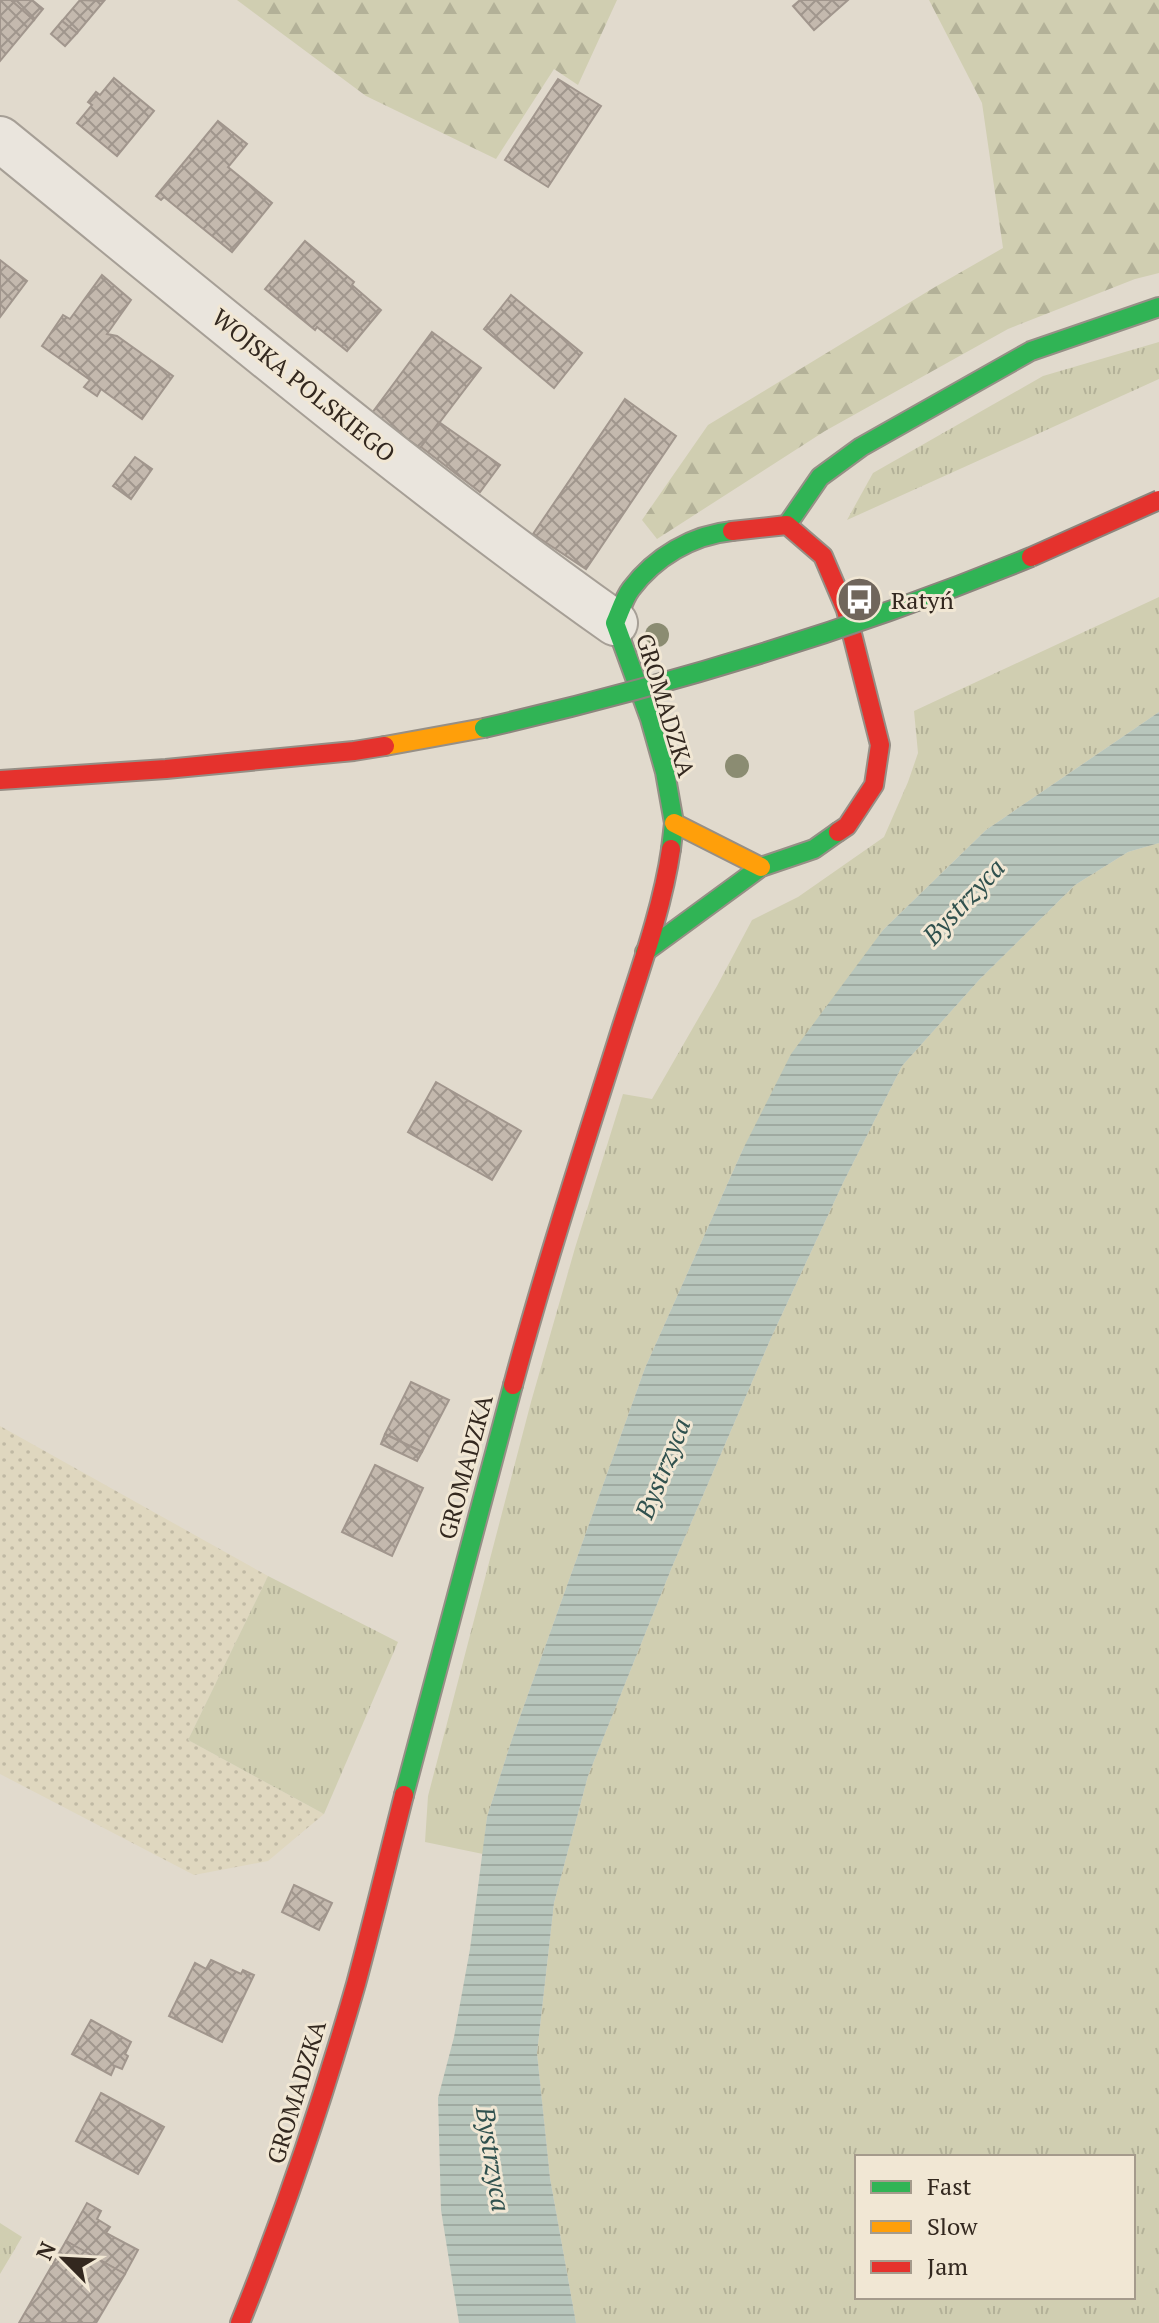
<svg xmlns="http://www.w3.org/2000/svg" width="1159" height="2323" font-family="'PT Serif',serif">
	<defs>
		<pattern id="farmland-dots" width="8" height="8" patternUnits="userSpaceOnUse" patternTransform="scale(2)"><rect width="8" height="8" fill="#dfd7bf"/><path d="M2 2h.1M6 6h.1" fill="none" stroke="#c0b9a4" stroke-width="1.8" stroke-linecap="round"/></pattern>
		<pattern id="grass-tufts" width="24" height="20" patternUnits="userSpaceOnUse" patternTransform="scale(2)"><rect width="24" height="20" fill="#d0ceb1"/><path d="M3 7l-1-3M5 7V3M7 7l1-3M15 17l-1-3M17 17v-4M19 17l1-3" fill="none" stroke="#b3b198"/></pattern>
		<pattern id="forest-firs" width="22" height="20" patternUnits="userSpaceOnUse" patternTransform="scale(2)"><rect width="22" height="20" fill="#d0ceb1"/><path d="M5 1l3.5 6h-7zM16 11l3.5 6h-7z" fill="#b3b198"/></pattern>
		<pattern id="water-rules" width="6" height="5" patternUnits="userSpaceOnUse" patternTransform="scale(2)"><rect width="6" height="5" fill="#b8c6bc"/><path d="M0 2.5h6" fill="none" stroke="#9faaa1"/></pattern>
		<pattern id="building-cross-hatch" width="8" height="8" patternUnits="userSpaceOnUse" patternTransform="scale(2)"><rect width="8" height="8" fill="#c4b9ae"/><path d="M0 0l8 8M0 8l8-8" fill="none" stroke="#a0968d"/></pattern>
	</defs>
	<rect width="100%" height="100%" fill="#e1dacd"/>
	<path fill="url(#farmland-dots)" d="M0,1426L268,1576L188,1740L324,1814L268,1861L194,1875L0,1774Z"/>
	<g fill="url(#grass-tufts)" fill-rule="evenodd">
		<path d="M1159,342V379L847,520L873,473L1043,376Z"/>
		<path d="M1159,597V712L986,830L883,930L743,1149L645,1368L512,1739L487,1817L483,1854L425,1842L428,1796L531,1402L575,1248L623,1094L652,1099L717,986L752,920L798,897L884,837L908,782L918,753L914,711Z"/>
		<path d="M1159,843V2323H576L550,2178L537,2053L554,1903L588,1776L672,1567L771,1338L843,1183L902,1066L980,979L1075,885L1128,852ZM857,2157H1133V2297H857Z"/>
		<path d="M268,1576L398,1642L324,1814L188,1740Z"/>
		<path d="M0,2223L22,2237L0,2274Z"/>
	</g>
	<g fill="url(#forest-firs)">
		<path d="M237,0H617L578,85L554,69L496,159L366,96Z"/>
		<path d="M929,0H1159V273L1135,279L1008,329L825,431L657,539L642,520L708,425L935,287L1003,248L982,103Z"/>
	</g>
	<path fill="url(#water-rules)" d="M1159,712V843L1128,852L1075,885L980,979L902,1066L843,1183L771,1338L672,1567L588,1776L554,1903L537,2053L550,2178L576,2323H459L441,2210L438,2098L454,2037L470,1949L487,1817L512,1739L645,1368L743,1149L791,1054L883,930L986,830Z"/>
	<g fill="url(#building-cross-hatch)" stroke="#a1968d" stroke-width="2">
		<path d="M0,0H11L34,20L0,61Z"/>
		<path d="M11,0H32L43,9L34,20Z"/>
		<path d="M80,0L104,1L77,33L62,21Z"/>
		<path d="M800,0H848L814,30L793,6Z"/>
		<path d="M62,21L77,33L65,46L51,34Z"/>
		<path d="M114,78L154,111L117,156L77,123L92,105L88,102L96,92L100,95Z"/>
		<path d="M558,79L601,106L548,187L505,160Z"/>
		<path d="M218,121L247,144L228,167L272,203L232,252L164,197L161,200L156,196Z"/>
		<path d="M305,241L354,282L352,285L381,310L347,351L317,327L315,330L265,289Z"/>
		<path d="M0,260L27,281L0,317Z"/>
		<path d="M102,275L131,300L107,334L117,336L173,376L142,419L101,389L97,396L84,387L90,380L42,346L63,315L70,319Z"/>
		<path d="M511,295L582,353L554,388L484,329Z"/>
		<path d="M432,332L481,368L420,448L372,413Z"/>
		<path d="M625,399L676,436L586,569L533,534Z"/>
		<path d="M439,422L500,465L480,492L421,447Z"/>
		<path d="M135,457L152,469L131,499L113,486Z"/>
		<path d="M436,1082L521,1131L492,1180L408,1132Z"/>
		<path d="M411,1382L449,1400L422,1452L385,1434Z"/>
		<path d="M385,1434L422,1452L417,1461L381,1444Z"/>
		<path d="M375,1465L423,1488L392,1556L342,1532Z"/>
		<path d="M294,1885L332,1903L319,1930L282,1912Z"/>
		<path d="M211,1960L241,1974L243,1970L254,1975L222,2042L169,2016L195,1963L206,1969Z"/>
		<path d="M91,2020L131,2042L125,2054L128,2056L122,2069L115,2066L111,2075L72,2054Z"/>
		<path d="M101,2093L164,2127L138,2174L76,2141Z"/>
		<path d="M87,2203L101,2211L97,2219L110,2227L106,2233L138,2250L125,2274L66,2241Z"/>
		<path d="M66,2241L125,2274L96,2323H19Z"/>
	</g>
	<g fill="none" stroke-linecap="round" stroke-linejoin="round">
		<defs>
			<path id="street" d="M0,139C202,303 402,472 615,623"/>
			<g id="fast">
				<path d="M787,525L820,477L861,447L1031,351L1159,307"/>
				<path d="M671,849L674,823L665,772L650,719L615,623C620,612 624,598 631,589C655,557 692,535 732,531"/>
				<path d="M645,952L761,867L814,849L838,832"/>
				<path d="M404,1795L513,1385"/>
			</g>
			<g id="slow">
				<path d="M385,746L484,728"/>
				<path d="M674,823L761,867"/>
			</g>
			<g id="jam">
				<path d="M732,531L787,525L823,556L846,610L880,745L874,785L847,826L838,832"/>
				<path d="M0,780L166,769L354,751L385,746"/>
				<path d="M513,1385C544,1270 581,1156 617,1042C636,981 662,912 671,849"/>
				<path d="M240,2323C285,2212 323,2099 356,1984C373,1921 388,1858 404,1795"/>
			</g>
		</defs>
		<use href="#street" stroke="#a69f96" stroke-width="48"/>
		<use href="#fast" stroke="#968f86" stroke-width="22"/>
		<use href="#slow" stroke="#968f86" stroke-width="22"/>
		<use href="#jam" stroke="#968f86" stroke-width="22"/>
		<use href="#street" stroke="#eae5dd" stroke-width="44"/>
		<use href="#fast" stroke="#30b455" stroke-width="18"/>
		<use href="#slow" stroke="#ff9f0a" stroke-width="18"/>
		<use href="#jam" stroke="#e5322d" stroke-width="18"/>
		<defs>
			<path id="fast-bridge" d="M484,728C671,685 853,630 1031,557"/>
			<path id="jam-bridge" d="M1031,557L1159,500"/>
		</defs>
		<use href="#fast-bridge" stroke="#8c857d" stroke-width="22" stroke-linecap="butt"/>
		<use href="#jam-bridge" stroke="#8c857d" stroke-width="22" stroke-linecap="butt"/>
		<use href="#fast-bridge" stroke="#30b455" stroke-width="18"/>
		<use href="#jam-bridge" stroke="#e5322d" stroke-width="18"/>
	</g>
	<g fill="#8b8c72">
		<circle cx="657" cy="635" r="12"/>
		<circle cx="737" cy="766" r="12"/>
	</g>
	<defs>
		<symbol id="bus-disc" viewBox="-11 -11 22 22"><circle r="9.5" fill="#70665c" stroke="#f1e7d4"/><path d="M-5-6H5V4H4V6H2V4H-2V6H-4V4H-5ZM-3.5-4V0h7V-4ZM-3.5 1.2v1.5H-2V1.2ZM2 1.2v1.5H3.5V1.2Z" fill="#fff"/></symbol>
	</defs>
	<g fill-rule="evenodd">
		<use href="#bus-disc" x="834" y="574" width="51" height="51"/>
	</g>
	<g text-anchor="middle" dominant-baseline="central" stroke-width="6" stroke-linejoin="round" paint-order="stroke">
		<g font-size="24" fill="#33281f" stroke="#f1e7d4">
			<text transform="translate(304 385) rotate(39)">WOJSKA POLSKIEGO</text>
			<text transform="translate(666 705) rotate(73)">GROMADZKA</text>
			<text transform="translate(465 1467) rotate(-75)">GROMADZKA</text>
			<text transform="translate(296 2092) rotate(-73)">GROMADZKA</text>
		</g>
		<g font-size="24" fill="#33281f" stroke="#f1e7d4" text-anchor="start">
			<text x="891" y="600">Ratyń</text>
		</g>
		<g font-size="26" font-style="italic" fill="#30514e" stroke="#f1e7d4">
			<text transform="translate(963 901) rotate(-47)">Bystrzyca</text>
			<text transform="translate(662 1468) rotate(-68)">Bystrzyca</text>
			<text transform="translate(494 2159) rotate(81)">Bystrzyca</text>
		</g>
	</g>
	<rect x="855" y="2155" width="280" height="144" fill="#f1e7d4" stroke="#a59b8c" stroke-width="2"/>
	<rect x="871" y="2181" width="40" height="12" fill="#30b455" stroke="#a59b8c" stroke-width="2"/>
	<text x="927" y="2195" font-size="24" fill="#33281f">Fast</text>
	<rect x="871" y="2221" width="40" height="12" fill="#ff9f0a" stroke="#a59b8c" stroke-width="2"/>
	<text x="927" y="2235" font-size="24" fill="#33281f">Slow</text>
	<rect x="871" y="2261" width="40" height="12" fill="#e5322d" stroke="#a59b8c" stroke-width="2"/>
	<text x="927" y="2275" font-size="24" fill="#33281f">Jam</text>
	<g transform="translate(64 2259) rotate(294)" stroke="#f1e7d4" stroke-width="6" paint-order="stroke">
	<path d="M0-6L14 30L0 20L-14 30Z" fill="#33281f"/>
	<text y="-12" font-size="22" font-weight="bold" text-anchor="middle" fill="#33281f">N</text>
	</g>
</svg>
